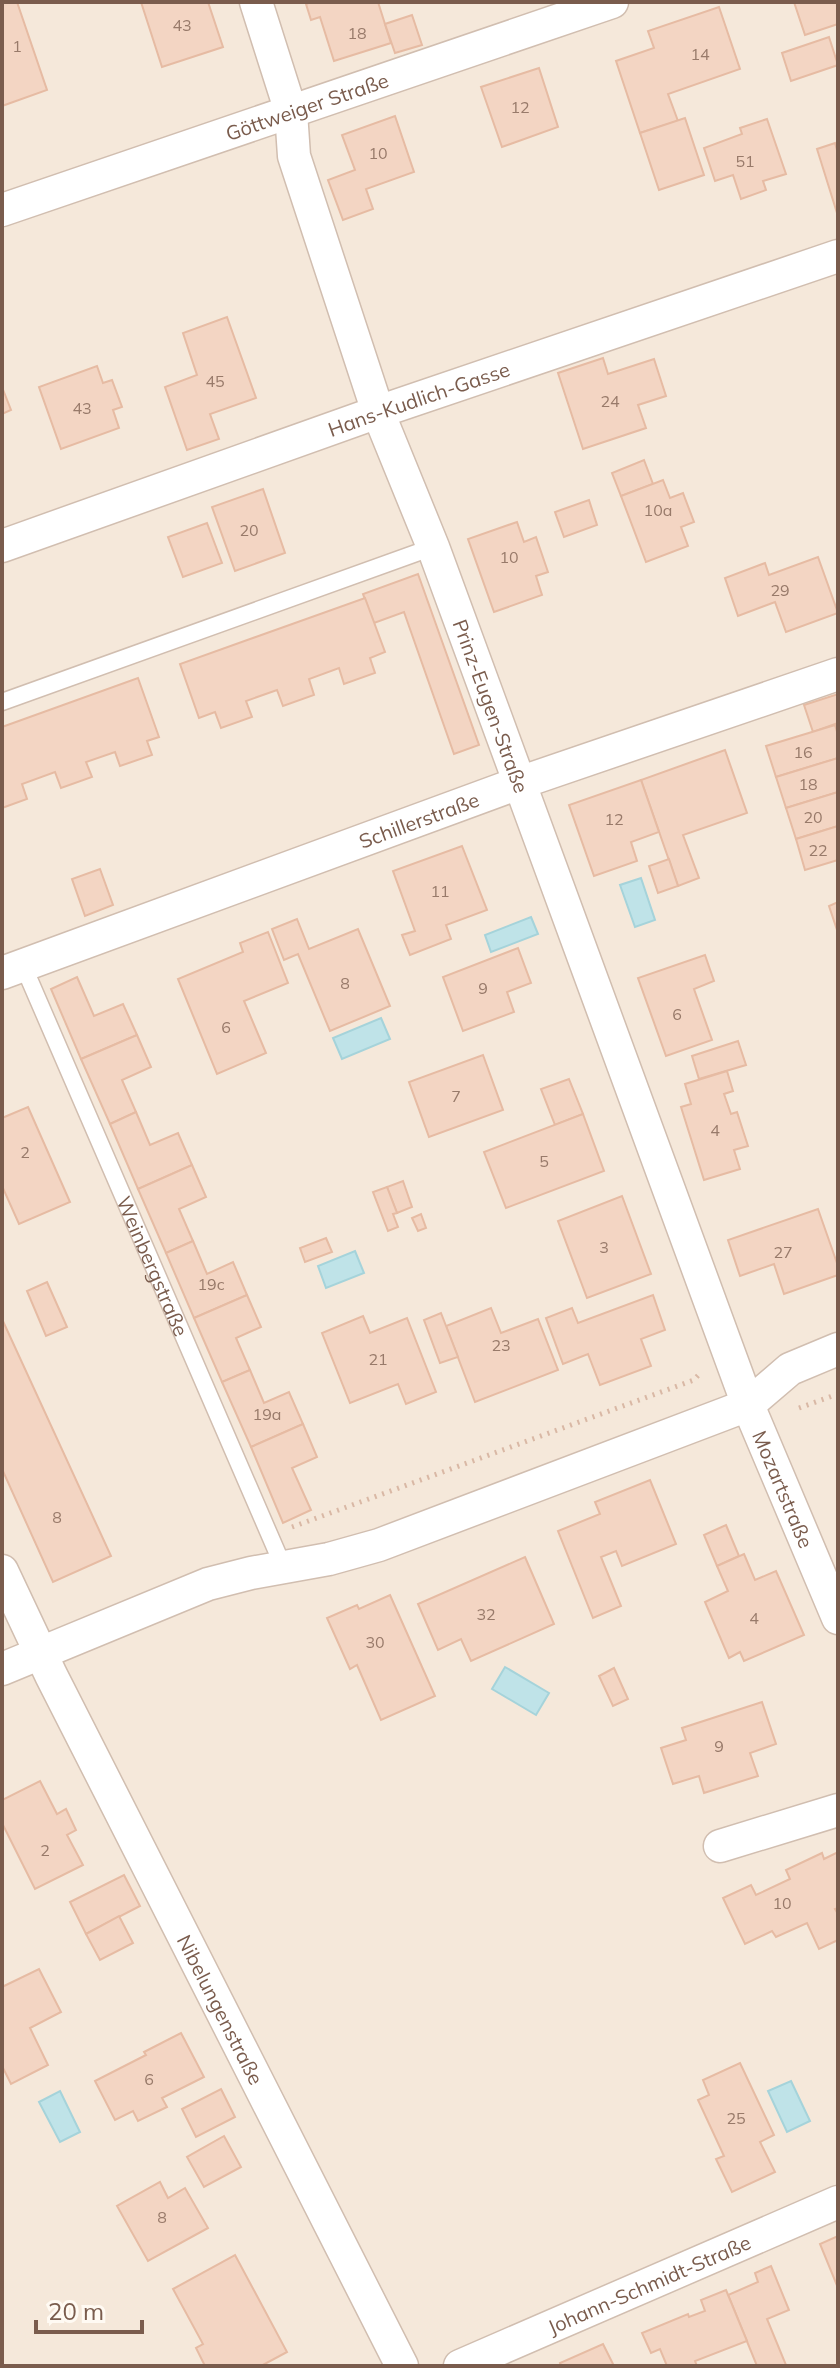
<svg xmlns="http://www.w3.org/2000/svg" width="840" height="2368" font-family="Mulish,sans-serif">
	<rect width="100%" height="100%" fill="#fdf6ec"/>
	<rect fill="#f5e8da" x="2" y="2" width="836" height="2364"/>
	<g fill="#bfe3e8" stroke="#a5d3da" stroke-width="2">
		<path d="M641,878L655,920L635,927L620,885Z"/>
		<path d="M531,917L538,934L491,952L485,935Z"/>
		<path d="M381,1018L390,1039L342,1059L333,1038Z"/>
		<path d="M355,1251L364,1273L326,1288L318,1266Z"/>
		<path d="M505,1667L549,1693L536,1715L492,1689Z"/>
		<path d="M791,2081L810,2121L787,2132L768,2091Z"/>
		<path d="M60,2091L80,2132L60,2142L39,2102Z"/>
	</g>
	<g fill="#f3d5c3" stroke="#e6bba3" stroke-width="2">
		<path d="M2,2H17L47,90L2,106Z"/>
		<path d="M141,2H208L223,47L162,67Z"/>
		<path d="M311,2H378L391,43L334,61L320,17L311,20L306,4Z"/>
		<path d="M794,2H838V24L805,35Z"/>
		<path d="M719,7L740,69L668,94L678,121L640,133L616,61L654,48L648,31Z"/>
		<path d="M412,15L422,45L395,53L385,24Z"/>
		<path d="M829,37L838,65L791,81L782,53Z"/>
		<path d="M539,68L558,127L502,147L481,87Z"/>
		<path d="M395,116L414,172L366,189L373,209L343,220L328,180L355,170L342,135Z"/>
		<path d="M685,118L704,175L659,190L640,133Z"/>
		<path d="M767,119L786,174L763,181L766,190L741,199L733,175L715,181L704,148L742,134L740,128Z"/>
		<path d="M835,143L838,154L837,213L817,149Z"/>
		<path d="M227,317L256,398L210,414L219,439L187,450L165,387L197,375L183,333Z"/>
		<path d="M603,358L608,374L654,359L666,396L638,405L646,428L583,449L558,373Z"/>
		<path d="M97,366L103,383L112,380L122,407L113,410L119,428L61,449L39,387Z"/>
		<path d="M2,387L11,410L2,414Z"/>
		<path d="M644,460L653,484L621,496L612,473Z"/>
		<path d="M663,480L670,498L683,493L694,522L681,527L688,546L646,562L621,496Z"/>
		<path d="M263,489L285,553L235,571L212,507Z"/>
		<path d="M589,500L597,525L564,537L555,512Z"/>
		<path d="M517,522L524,542L536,537L548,572L536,576L542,595L494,612L468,539Z"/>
		<path d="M207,523L222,563L183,577L168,537Z"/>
		<path d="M818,557L838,613L786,632L775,602L738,616L725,578L765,563L769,575Z"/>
		<path d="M418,574L479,745L454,754L404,612L374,623L363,594Z"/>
		<path d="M365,598L385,652L370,658L375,673L344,684L339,668L309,679L314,695L283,706L277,690L246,701L252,717L221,728L215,712L199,718L180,664Z"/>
		<path d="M138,678L159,737L147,741L152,755L120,766L115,752L86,762L92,777L61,788L55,772L22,784L27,799L2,808V727Z"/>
		<path d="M838,694V723L813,732L804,705Z"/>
		<path d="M835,725L838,735V758L776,777L766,746Z"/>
		<path d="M725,750L747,813L683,835L699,878L678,886L641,780Z"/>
		<path d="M838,758V792L786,808L776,777Z"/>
		<path d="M641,780L659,832L631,842L637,861L594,876L569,805Z"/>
		<path d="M838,792V826L796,839L786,808Z"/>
		<path d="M838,826V860L805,870L796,839Z"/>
		<path d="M462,846L487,910L446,925L451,939L410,955L402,935L415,931L393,871Z"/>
		<path d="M669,859L678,886L658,893L649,866Z"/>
		<path d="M100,869L113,905L85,916L72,879Z"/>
		<path d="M838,902V933L829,906Z"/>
		<path d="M297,919L309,949L358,929L390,1006L330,1031L298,954L284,960L272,929Z"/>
		<path d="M268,932L288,983L244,1001L266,1053L217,1074L178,979L243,952L240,943Z"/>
		<path d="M518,948L531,983L507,992L514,1012L463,1031L443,977Z"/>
		<path d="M705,955L714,981L694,989L712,1040L666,1056L638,978Z"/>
		<path d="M77,977L94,1016L123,1004L137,1035L81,1059L51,989Z"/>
		<path d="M137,1035L151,1067L122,1080L136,1112L110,1124L81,1059Z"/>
		<path d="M738,1041L746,1065L699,1079L692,1056Z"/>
		<path d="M483,1055L503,1110L429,1137L409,1082Z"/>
		<path d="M727,1071L733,1091L724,1094L731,1114L737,1112L748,1146L734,1150L740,1169L704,1180L681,1107L691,1104L685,1084Z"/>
		<path d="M569,1079L583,1114L555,1125L541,1089Z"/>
		<path d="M28,1107L70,1202L19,1224L2,1186V1118Z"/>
		<path d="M136,1112L150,1145L178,1133L192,1165L138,1189L110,1124Z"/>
		<path d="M583,1114L604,1171L506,1208L484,1152Z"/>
		<path d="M192,1165L206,1197L179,1209L193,1241L166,1253L138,1189Z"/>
		<path d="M403,1181L412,1207L397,1213L387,1187Z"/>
		<path d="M387,1187L397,1213L393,1214L398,1227L388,1231L373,1192Z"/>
		<path d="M622,1196L651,1274L587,1298L558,1221Z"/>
		<path d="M818,1209L838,1266V1275L784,1294L774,1264L740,1276L728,1240Z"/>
		<path d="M421,1214L426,1228L418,1231L412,1218Z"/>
		<path d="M326,1238L332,1252L305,1262L300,1248Z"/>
		<path d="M193,1241L207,1274L233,1262L247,1295L194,1318L166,1253Z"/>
		<path d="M47,1282L67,1327L46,1336L27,1291Z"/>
		<path d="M247,1295L261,1327L236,1338L250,1370L222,1382L194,1318Z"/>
		<path d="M653,1295L665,1330L641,1339L651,1366L600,1385L588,1354L563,1364L546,1318L572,1308L578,1323Z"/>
		<path d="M491,1308L501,1333L538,1319L558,1370L475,1402L446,1326Z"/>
		<path d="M441,1313L458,1357L440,1363L424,1320Z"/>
		<path d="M363,1316L370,1333L407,1318L436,1392L406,1404L398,1384L350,1403L322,1333Z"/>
		<path d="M2,1319L111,1556L53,1582L2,1469Z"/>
		<path d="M250,1370L264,1403L289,1392L303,1424L251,1447L222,1382Z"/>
		<path d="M303,1424L317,1457L292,1468L311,1510L283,1523L251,1447Z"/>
		<path d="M650,1480L676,1544L622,1566L616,1551L601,1557L621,1606L593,1618L558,1531L600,1514L595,1502Z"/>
		<path d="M726,1525L739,1556L717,1566L704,1535Z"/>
		<path d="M744,1554L755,1580L776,1571L804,1635L744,1661L740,1652L729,1658L705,1602L728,1591L717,1566Z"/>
		<path d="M525,1557L554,1624L471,1661L461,1639L438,1650L418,1604Z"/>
		<path d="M390,1595L435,1696L381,1720L357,1665L350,1669L327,1618L357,1605L359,1609Z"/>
		<path d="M614,1668L628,1699L613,1706L599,1676Z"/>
		<path d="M762,1702L776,1744L750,1753L758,1776L704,1793L699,1776L673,1784L661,1748L686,1740L682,1728Z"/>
		<path d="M40,1781L57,1814L66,1809L76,1830L67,1835L83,1865L35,1889L2,1823V1800Z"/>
		<path d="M838,1852V1908L835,1909L838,1914V1940L819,1949L807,1923L776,1937L772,1931L745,1944L723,1898L751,1885L756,1895L790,1879L786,1870L822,1853L824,1859Z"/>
		<path d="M124,1875L140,1906L86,1934L70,1902Z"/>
		<path d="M119,1916L133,1943L100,1960L86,1934Z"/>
		<path d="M39,1969L61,2012L30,2028L48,2065L11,2084L2,2066V1987Z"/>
		<path d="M181,2033L204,2077L162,2098L167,2107L138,2121L133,2111L115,2120L95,2081L146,2055L144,2052Z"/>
		<path d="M740,2063L774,2135L760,2142L775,2172L732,2192L716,2159L724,2156L698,2100L709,2095L703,2080Z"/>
		<path d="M221,2089L235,2117L196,2137L182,2109Z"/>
		<path d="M224,2136L241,2167L204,2187L187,2157Z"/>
		<path d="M160,2182L168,2198L185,2188L208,2228L148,2261L117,2206Z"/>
		<path d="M838,2236V2288L820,2244Z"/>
		<path d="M235,2255L287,2352L261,2366H205L196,2348L203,2344L173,2289Z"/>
		<path d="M771,2266L789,2310L767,2319L786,2365L757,2366L728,2295L758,2282L755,2273Z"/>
		<path d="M726,2290L747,2341L695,2361L697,2366H667L660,2349L651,2353L642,2333L688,2314L689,2317L705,2311L701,2300Z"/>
		<path d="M603,2344L614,2366H561L560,2363Z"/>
	</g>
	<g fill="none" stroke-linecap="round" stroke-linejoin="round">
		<defs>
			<g id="service">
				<path d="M2,702L433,547"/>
				<path id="s1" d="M23,965L283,1566"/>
			</g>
			<g id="minor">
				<path id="s2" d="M256,2L291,112L294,156L378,412L433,547L748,1405L838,1618"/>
				<path id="s3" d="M2,210L612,2"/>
				<path id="s4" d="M2,546L378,412L838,256"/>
				<path id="s5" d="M2,973L519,783L838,674"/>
				<path id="s6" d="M2,1571L51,1675L402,2366"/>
				<path d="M2,1669L208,1584L251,1573L329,1559L379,1545L748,1405L790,1369L838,1349"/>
				<path d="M720,1846L838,1810"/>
				<path id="s7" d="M460,2366L838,2202"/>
			</g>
		</defs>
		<use href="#service" stroke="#d1beb0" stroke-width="19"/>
		<use href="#minor" stroke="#d1beb0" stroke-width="35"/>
		<g stroke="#d9b8a5" stroke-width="5" stroke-dasharray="2 6" stroke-linecap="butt">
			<path d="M799,1408L838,1394"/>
			<path d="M292,1527L694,1380L701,1372"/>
		</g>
		<use href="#service" stroke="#fff" stroke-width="16"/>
		<use href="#minor" stroke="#fff" stroke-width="32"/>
	</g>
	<g text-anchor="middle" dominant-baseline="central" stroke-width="6" stroke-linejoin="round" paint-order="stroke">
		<g font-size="16" fill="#987a6a">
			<text x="182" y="25">43</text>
			<text x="357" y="33">18</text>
			<text x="17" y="46">1</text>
			<text x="700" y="54">14</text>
			<text x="520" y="107">12</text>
			<text x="378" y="153">10</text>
			<text x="745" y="161">51</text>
			<text x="215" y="381">45</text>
			<text x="610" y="401">24</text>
			<text x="82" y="408">43</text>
			<text x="658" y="510">10a</text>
			<text x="249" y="530">20</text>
			<text x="509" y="557">10</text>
			<text x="780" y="590">29</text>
			<text x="803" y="752">16</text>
			<text x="808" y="784">18</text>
			<text x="813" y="817">20</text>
			<text x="614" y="819">12</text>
			<text x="818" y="850">22</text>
			<text x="440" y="891">11</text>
			<text x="345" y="983">8</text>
			<text x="483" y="988">9</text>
			<text x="677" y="1014">6</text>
			<text x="226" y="1027">6</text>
			<text x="456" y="1096">7</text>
			<text x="715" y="1130">4</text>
			<text x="25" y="1152">2</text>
			<text x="544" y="1161">5</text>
			<text x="604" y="1247">3</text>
			<text x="783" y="1252">27</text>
			<text x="211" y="1284">19c</text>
			<text x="501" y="1345">23</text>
			<text x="378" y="1359">21</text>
			<text x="267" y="1414">19a</text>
			<text x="57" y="1517">8</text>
			<text x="486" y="1614">32</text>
			<text x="754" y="1618">4</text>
			<text x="375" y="1642">30</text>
			<text x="719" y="1746">9</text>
			<text x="45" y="1850">2</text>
			<text x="782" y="1903">10</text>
			<text x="149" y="2079">6</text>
			<text x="736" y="2118">25</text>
			<text x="162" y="2217">8</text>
		</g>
		<g font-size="20" fill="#7a5c4d" stroke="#fffaf3">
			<text stroke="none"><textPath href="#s3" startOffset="322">Göttweiger Straße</textPath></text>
			<text stroke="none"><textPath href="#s4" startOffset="442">Hans-Kudlich-Gasse</textPath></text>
			<text stroke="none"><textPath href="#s2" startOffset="744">Prinz-Eugen-Straße</textPath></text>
			<text stroke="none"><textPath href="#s5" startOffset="444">Schillerstraße</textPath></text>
			<text stroke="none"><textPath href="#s1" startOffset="328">Weinbergstraße</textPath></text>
			<text stroke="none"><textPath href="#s2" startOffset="1580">Mozartstraße</textPath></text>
			<text stroke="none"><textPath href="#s6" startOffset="490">Nibelungenstraße</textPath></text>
			<text stroke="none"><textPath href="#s7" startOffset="206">Johann-Schmidt-Straße</textPath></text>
		</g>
	</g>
	<rect width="840" height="2368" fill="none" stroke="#7a5c4d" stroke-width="8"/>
	<path d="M36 2320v12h106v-12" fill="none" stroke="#7a5c4d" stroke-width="4"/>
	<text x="48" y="2320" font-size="24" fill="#7a5c4d" stroke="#fffaf3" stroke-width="6" paint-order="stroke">20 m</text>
</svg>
